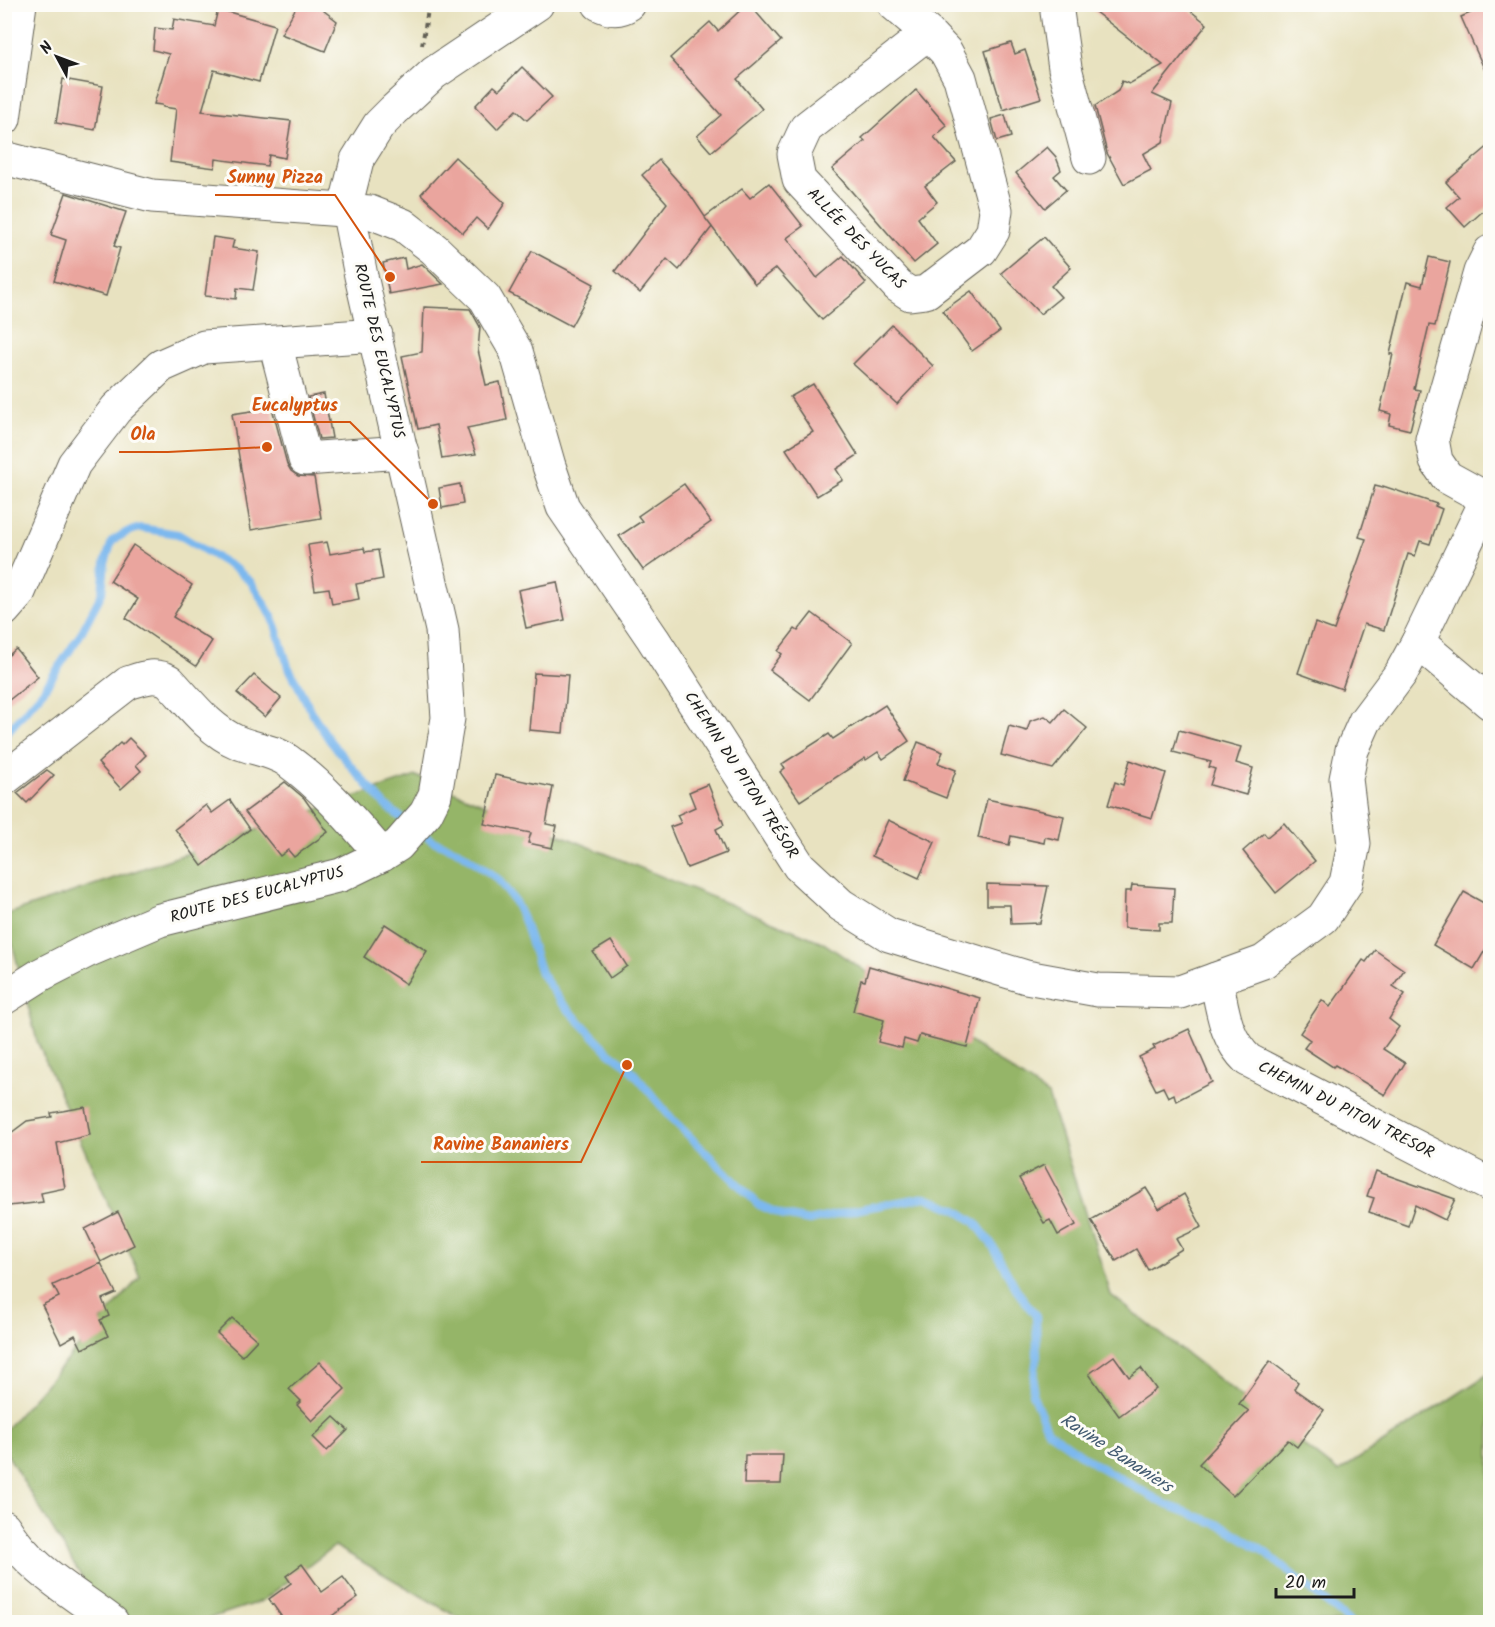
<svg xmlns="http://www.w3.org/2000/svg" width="1495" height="1627" font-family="Kalam,sans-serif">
	<rect width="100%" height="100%" fill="#fdfcf7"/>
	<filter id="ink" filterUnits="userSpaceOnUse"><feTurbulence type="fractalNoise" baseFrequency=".0167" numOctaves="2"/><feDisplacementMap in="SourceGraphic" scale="12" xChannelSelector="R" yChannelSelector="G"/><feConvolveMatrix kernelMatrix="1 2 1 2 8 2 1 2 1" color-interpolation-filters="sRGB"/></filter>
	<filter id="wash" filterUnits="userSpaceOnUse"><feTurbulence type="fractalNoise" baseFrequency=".008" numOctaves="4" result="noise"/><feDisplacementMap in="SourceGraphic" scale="24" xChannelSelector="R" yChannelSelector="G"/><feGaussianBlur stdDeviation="1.35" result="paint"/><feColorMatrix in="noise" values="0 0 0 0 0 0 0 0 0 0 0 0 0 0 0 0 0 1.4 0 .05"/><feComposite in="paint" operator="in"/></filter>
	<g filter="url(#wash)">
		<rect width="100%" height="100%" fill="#e8e2c0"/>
		<path fill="#95b568" stroke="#586842" stroke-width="1.5" d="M416,776L822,942L1048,1095L1111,1295L1338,1472L1490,1373V1622H466L335,1546L262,1601L198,1622H109L5,1451V1430L140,1277L37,1041L5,915Z"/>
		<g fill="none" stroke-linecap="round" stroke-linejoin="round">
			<g stroke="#7bb8ee" stroke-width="8">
				<path d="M4,736L43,691L80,635L102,593L105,563L112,541L127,532L140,528L178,534L237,570L251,582L273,618L288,666L312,713L330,741L356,772L386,806L408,823"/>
				<path d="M420,832L433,841L459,851L498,879L515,902L523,919L541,973L560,1001L610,1053L627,1065L673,1120L759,1205L784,1216L809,1221L865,1208L926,1197L955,1209L975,1222L991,1243L1018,1292L1036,1316L1037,1356L1032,1393L1048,1431L1093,1463L1165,1504L1225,1527L1265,1552L1350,1622"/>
			</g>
		</g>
		<g id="blocks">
			<g fill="#eaa59e">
				<path d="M298,4H315L337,21L325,51L281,34Z"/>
				<path d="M747,4H749L781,41L737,79L762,109L711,152L697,136L721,115L670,58L710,22L718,31Z"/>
				<path d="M1085,4H1182L1207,24L1152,94L1172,103L1163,142L1143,154L1151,170L1124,184L1107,153L1095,106L1118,91L1122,81L1129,84L1163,65Z"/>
				<path d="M1491,4V84L1461,17Z"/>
				<path d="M218,9L275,25L259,82L214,70L202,111L291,121L285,158L269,155L267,166L216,159L215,168L170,162L176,109L163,107L162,105L154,104L169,54L153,50L155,28L172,30L174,19L214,26Z"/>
				<path d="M1011,43L1015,54L1025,50L1041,98L1003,110L985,51Z"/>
				<path d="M522,67L552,97L527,120L516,110L497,129L475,106L494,86L499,90Z"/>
				<path d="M63,79L103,86L95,130L56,123Z"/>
				<path d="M916,90L947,126L934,137L956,162L925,186L937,202L918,218L937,244L914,263L832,169L865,141L862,138Z"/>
				<path d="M1005,115L1011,137L997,141L991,119Z"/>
				<path d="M1491,144V204L1465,227L1447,207L1459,197L1446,182Z"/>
				<path d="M1047,147L1056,157L1061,170L1054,176L1066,190L1045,208L1016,173Z"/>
				<path d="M455,157L505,203L488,229L476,218L463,233L421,194Z"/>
				<path d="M659,160L691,196L705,217L742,189L750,198L769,183L803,226L787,238L817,278L843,256L866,283L822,320L776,268L755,284L705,218L712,227L679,270L667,259L640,293L615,271L667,203L642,175Z"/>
				<path d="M66,193L126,212L114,246L120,248L106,296L54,281L66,240L51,235Z"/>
				<path d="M213,237L234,240L232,248L259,252L253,290L237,288L236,299L205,296Z"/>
				<path d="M1044,237L1071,268L1051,286L1061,297L1040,314L1001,273Z"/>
				<path d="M532,251L594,284L571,326L509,293Z"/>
				<path d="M1429,257L1450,262L1435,326L1429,325L1414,389L1420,390L1410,430L1389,425L1391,414L1380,411L1393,354H1390L1407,282L1422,286Z"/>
				<path d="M404,258L406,269L422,264L443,284L389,294L383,263Z"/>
				<path d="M971,291L1000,331L972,351L943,311Z"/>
				<path d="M424,307L470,309L480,327L478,350L486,385L500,382L507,420L467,428L476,454L442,459L436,425L418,429L402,356L422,352Z"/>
				<path d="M892,325L933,366L897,404L853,364Z"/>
				<path d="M813,384L858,455L836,469L843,480L817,496L786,449L813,432L790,397Z"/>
				<path d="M324,394L332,438L319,439L308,397Z"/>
				<path d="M272,408L287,464L291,471L298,476L314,477L321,518L251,530L232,414Z"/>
				<path d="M460,484L463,504L442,508L439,488Z"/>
				<path d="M684,484L711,522L643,570L619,536L642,521L638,516Z"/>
				<path d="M1375,486L1383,488V486L1437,504L1435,506L1442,509L1430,544L1420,541L1415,556L1408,554L1384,630L1364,624L1342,689L1298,673L1315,623L1334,630L1366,539L1359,537Z"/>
				<path d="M327,542L330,554L364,548L365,552L378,550L383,579L356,584L359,599L332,604L329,588L315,590L308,545Z"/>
				<path d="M133,545L192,585L173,617L212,641L196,666L126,618L138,599L110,581Z"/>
				<path d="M557,582L565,620L526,628L518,590Z"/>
				<path d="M812,613L852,643L810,700L770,670L782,654L778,651L795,629L798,631Z"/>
				<path d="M16,649L38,677L4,704V659Z"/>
				<path d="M534,673L568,675L563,733L529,730Z"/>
				<path d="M254,675L281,698L265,717L237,693Z"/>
				<path d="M885,705L909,741L883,759L878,752L866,760L865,758L800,801L780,772L785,768L782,764L829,734L833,739Z"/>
				<path d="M1064,709L1087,728L1053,769L1001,755L1009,726L1027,731L1030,721L1045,716L1053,722Z"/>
				<path d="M1179,730L1241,747L1236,763L1253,768L1246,795L1210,785L1215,769L1209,767L1211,762L1173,752Z"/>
				<path d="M129,738L146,755L136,765L141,771L121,789L98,763L120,743L122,745Z"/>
				<path d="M918,742L943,752L938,763L956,770L946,798L903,781Z"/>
				<path d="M1130,760L1166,773L1152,818L1108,805L1115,782L1123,785Z"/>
				<path d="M47,770L54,775L27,803L17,793Z"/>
				<path d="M495,775L553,787L546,824L557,826L552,848L528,843L531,833L484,824Z"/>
				<path d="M285,782L304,798L328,832L294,857L288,850L280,856L245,812Z"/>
				<path d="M708,784L724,825L716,829L726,853L687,868L670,827L681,823L677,815L695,807L689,792Z"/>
				<path d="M987,799L1064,816L1059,840L1045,837L1044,843L1011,836L1009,845L978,838Z"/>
				<path d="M230,800L250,829L202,866L175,829L206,805L212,813Z"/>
				<path d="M888,820L935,842L919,878L872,856Z"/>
				<path d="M1284,823L1315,861L1276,893L1243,851L1264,833L1267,837Z"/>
				<path d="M987,884L1048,886L1040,923L1011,924L1010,905H987Z"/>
				<path d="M1132,885L1174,888L1172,923H1159V930L1124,928L1125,891H1131Z"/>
				<path d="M1464,892L1491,907V940L1474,969L1433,945Z"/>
				<path d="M385,924L427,951L406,984L364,957Z"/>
				<path d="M611,941L627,966L610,978L593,952Z"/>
				<path d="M1375,950L1404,970L1393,986L1405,994L1389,1019L1399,1027L1383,1049L1405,1063L1385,1095L1335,1065L1333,1067L1304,1048L1310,1040L1300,1033L1322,1000L1330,1007L1363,960L1366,962Z"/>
				<path d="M869,966L980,998L967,1047L920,1035L917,1043L904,1039L902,1048L878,1042L884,1020L853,1011L861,980L865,981Z"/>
				<path d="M1189,1029L1212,1082L1176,1101L1174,1094L1168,1097L1163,1087L1156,1090L1139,1057L1155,1049L1153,1046Z"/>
				<path d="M85,1107L90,1135L57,1143L65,1188L41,1193L43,1202L9,1206L4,1182V1140L7,1136L27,1121L52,1117L51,1113Z"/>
				<path d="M1044,1165L1076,1225L1058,1235L1050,1220L1044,1223L1019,1178Z"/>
				<path d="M1376,1171L1455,1199L1445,1220L1415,1205L1408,1226L1369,1212L1374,1198L1367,1196Z"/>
				<path d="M1146,1188L1159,1209L1184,1194L1202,1227L1176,1239L1182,1249L1148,1270L1136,1249L1116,1261L1091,1220Z"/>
				<path d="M118,1212L134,1245L101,1262L85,1229Z"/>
				<path d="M101,1263L116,1293L102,1299L109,1316L100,1320L108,1336L82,1349L75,1335L61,1343L42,1305L59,1297L53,1285Z"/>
				<path d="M232,1318L257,1340L242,1356L217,1333Z"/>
				<path d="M1114,1356L1129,1377L1141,1368L1156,1389L1119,1416L1089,1374Z"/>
				<path d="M1270,1361L1298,1382L1294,1389L1324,1410L1297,1447L1288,1440L1233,1496L1199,1464L1249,1411L1239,1404Z"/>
				<path d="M320,1362L345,1389L312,1421L297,1405L301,1401L289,1389Z"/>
				<path d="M334,1417L348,1430L327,1451L313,1437Z"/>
				<path d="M745,1455H783L781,1484H744Z"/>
				<path d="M302,1564L322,1592L343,1577L358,1597L322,1623H286L269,1599L291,1583L286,1576Z"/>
			</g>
		</g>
	</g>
	<g filter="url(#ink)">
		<use href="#blocks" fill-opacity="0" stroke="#636155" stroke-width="1.5"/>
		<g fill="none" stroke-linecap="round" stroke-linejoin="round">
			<defs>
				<g id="minor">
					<path d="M599,4C610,10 619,11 629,4"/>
					<path d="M894,4L928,33L946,52L960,78L996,210L993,231L981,250L926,292L910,294L898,286L799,180L794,154L806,128L928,33"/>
					<path d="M1059,4L1057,12L1065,68L1089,158"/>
					<path d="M4,119L20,4"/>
					<path d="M4,158L152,196L370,212L403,225L434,249L485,298L516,351L549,466L563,507L653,639L799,866L841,905L889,935L1026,977L1098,990L1180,992L1263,962L1323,918L1346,883L1354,844L1346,779L1352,750L1365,721L1401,673L1418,642L1490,493"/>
					<path d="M275,343L305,459L402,452"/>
					<path d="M1487,499L1447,477L1436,461L1432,439L1480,272L1490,252"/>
					<path d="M4,610L18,594L74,464L116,409L161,366L204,347L376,335"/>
					<path d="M1418,642L1490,703"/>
					<path d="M4,779L128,683C143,678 155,673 169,681C189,702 209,730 237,742C253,749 273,750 288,761C324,787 353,822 382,855"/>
					<path d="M1216,979C1223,1010 1224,1037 1248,1060L1490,1185"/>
				</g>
				<g id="major">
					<path d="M4,998L42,974L87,951L160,920L341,875L382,855L398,845L426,813L435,795L448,718L442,630L361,276L348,209V196L357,160L379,125L394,110L434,73L537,4"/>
					<path d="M4,1527C30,1570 73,1592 112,1622"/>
				</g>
			</defs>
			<use href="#minor" stroke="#636155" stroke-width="35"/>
			<use href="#major" stroke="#636155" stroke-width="35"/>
			<path stroke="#636155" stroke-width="4" stroke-dasharray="4.5 4.5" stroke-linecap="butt" d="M422,45L429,4"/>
			<use href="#minor" stroke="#fff" stroke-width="33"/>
			<use href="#major" stroke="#fff" stroke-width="33"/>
		</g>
	</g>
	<g text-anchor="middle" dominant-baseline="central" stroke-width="6" stroke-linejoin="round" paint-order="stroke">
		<g font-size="16" fill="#1c1c1c" stroke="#fdfcf7">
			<text transform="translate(856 239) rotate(46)">ALLÉE DES YUCAS</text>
			<text transform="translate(379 351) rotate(77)">ROUTE DES EUCALYPTUS</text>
			<text transform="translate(741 775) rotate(57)">CHEMIN DU PITON TRÉSOR</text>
			<text transform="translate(257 895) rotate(-15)">ROUTE DES EUCALYPTUS</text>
			<text transform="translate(1346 1110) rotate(27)">CHEMIN DU PITON TRESOR</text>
		</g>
		<g font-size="18" font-style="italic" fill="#425a70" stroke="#fdfcf7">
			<text transform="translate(1116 1454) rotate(33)">Ravine Bananiers</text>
		</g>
	</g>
	<path fill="none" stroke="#d4530e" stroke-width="2" d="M390 277L335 195H215M433 504L350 422H240M267 447L168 452H119M627 1065L581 1162H421"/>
	<g fill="#d4530e" stroke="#fdfcf7" stroke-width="2">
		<circle cx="390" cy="277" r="6"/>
		<circle cx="433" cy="504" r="6"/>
		<circle cx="267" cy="447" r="6"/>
		<circle cx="627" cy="1065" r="6"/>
	</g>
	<g font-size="18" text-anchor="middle" font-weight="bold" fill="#d4530e" stroke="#fdfcf7" stroke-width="6" stroke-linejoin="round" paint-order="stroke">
		<text x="275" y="183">Sunny Pizza</text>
		<text x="295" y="411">Eucalyptus</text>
		<text x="143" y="440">Ola</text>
		<text x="501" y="1150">Ravine Bananiers</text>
	</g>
	<rect width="1495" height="1627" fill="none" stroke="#fdfcf7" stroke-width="24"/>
	<g transform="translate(57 57) rotate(311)" stroke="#fdfcf7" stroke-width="4.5" paint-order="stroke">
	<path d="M0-4.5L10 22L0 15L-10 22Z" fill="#1c1c1c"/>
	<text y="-9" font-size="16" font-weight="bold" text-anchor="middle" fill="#1c1c1c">N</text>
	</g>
	<path d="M1276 1588v9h78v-9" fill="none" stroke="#1c1c1c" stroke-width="3"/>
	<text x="1285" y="1588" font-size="18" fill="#1c1c1c" stroke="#fdfcf7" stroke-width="4.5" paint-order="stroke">20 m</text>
</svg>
